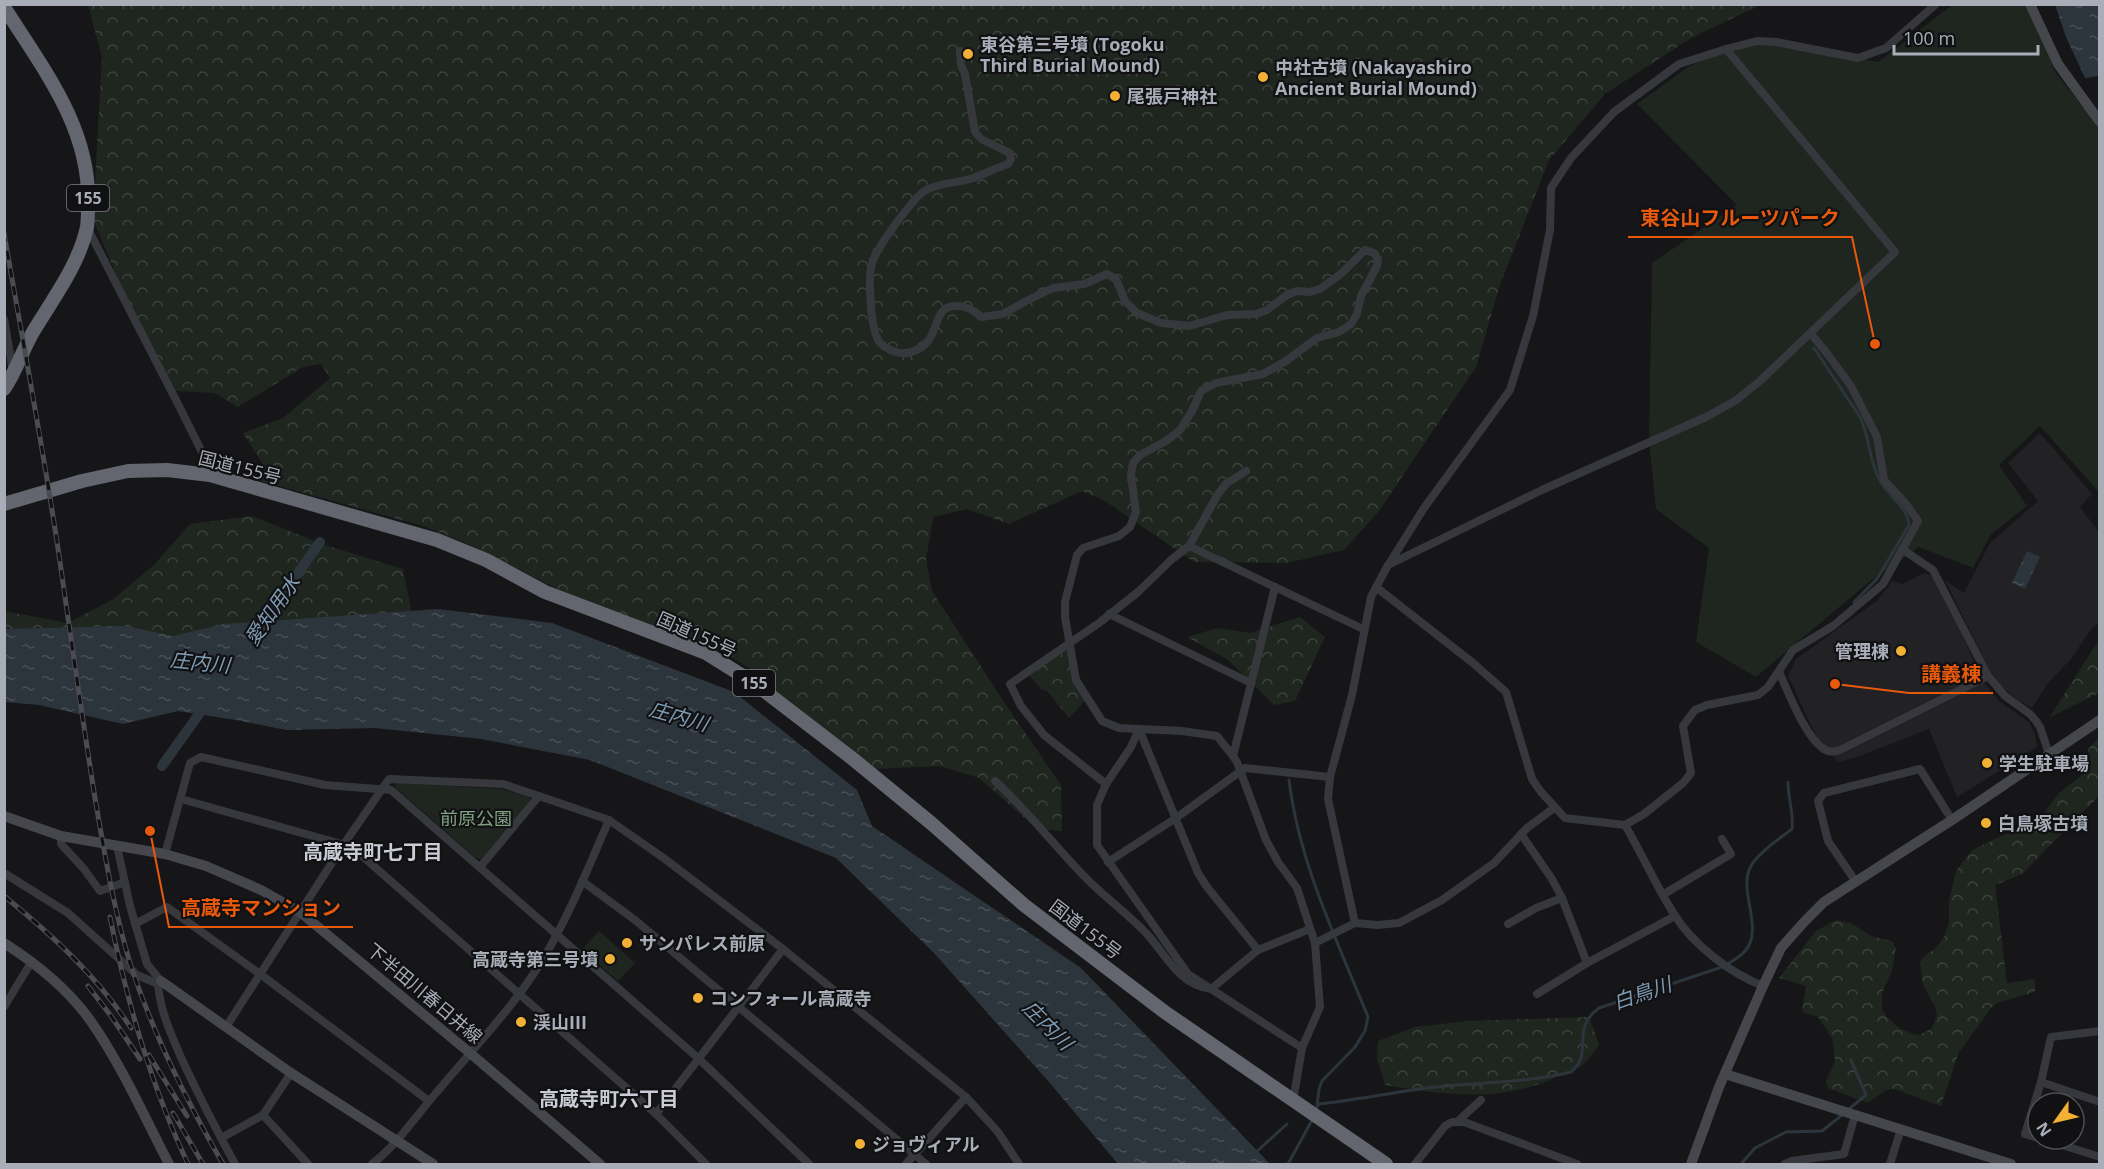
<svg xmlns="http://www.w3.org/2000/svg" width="2104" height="1169" font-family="'Open Sans','Noto Sans JP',sans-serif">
	<defs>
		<pattern id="forest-crowns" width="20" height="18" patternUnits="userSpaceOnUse" patternTransform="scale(1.5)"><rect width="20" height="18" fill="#1e261f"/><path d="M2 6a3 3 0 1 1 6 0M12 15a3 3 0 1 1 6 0" fill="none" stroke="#3c433d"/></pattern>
		<pattern id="water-ripples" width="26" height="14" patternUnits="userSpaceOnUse" patternTransform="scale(1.5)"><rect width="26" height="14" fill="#2c353c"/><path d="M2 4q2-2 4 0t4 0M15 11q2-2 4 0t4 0" fill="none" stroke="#485056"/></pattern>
	</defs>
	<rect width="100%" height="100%" fill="#161618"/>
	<g fill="#222225">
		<path d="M2040,433L2092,494L2080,507L2099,532L2100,620L2089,632L2071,659L2048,683L2032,708L2018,700L2000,685L1990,672L1945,580L1964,593L1990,543L2038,501L2008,463Z"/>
		<path d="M1924,573L1932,576L1958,626L1984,683L2000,702L2029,722L2035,734L2037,747L1957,797L1929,729L1857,757L1838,762L1818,740L1788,676L1796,659L1878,600L1892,581L1902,584Z"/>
	</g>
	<g fill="#1e261f">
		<path d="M1952,5H2030L2055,72L2099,127V492L2040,426L1999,465L2027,506L1991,534L1973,568L1919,547L1869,582L1756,677L1696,642L1709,548L1656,509L1649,440L1652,263L1737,205L1637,104L1688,67L1726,49L1776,42L1878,62Z"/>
		<path d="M396,783L501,789L529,797L530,801L481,859L476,858L395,787Z"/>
		<path d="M599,931L635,963L618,981L582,950Z"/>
	</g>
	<g fill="url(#forest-crowns)">
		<path d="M88,5H1760L1691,38L1605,94L1549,160L1500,285L1476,367L1379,511L1344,550L1286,563L1194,562L1105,501L1082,491L1009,524L967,509L933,517L926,560L932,591L1006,705L1061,785L1062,831L1037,829L979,778L940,766L875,769L804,719L751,669L721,651L686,636L623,618L568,594L468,544L423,526L261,481L262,463L243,433L283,418L330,378L321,364L303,367L238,407L214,393L176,391L131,310L93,219L102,57Z"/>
		<path d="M252,516L322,544L403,569L414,624L5,667L4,611L67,623L112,600L154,565L190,524Z"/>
		<path d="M1300,617L1325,637L1295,701L1274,705L1228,660L1187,637L1218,628L1250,633Z"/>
		<path d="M2099,641V693L2049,718L2095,646Z"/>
		<path d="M1069,645L1076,680L1087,699L1069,718L1047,691L1041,689L1027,673Z"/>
		<path d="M2099,738V796L2022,874L1995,885L2007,983L2035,979V992L1997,1003L1992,1007L1959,1052L1941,1106L1894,1089L1886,1090L1868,1103L1828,1088L1826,1081L1835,1061L1832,1038L1818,1017L1802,1012L1806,986L1779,978L1816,931L1836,920L1851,923L1871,936L1892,941L1896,948L1892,971L1882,993V1009L1886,1016L1899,1028L1913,1034L1920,1035L1932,1028L1937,1015L1935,1007L1923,985L1920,963L1923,957L1936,948L1944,937L1949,923V901L1956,871L1972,850L2040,818L2059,793L2081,776L2089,748Z"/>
		<path d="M1589,1017L1599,1044C1585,1068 1581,1066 1557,1077C1500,1103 1445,1095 1385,1085L1377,1058L1378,1041L1415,1027L1468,1021Z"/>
	</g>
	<g fill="url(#water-ripples)">
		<path d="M2055,5H2099V76L2085,78L2066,37Z"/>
		<path d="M2027,551L2040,557L2025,589L2012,583Z"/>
		<path d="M438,609L552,623L734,692L857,790L872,826L1081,968L1270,1164H1118L1049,1082L934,953L836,858L590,760L481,739L375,728L286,730L236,720L178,711L123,724L39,705L5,702V629L126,626L173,636L224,624Z"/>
	</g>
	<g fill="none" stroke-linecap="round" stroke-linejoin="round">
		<g stroke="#2c353c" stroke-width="3">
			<path d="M1814,348L1860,417C1870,438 1869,461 1880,481C1889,496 1908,508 1909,525L1877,579L1854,602"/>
			<path d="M1289,780C1299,863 1337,940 1368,1017L1365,1031L1355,1047L1322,1081L1319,1089L1317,1106"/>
			<path d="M1317,1107L1319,1104C1352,1100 1386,1094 1419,1089C1470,1082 1521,1084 1571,1072C1595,1052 1569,1030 1599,1008L1719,968C1755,951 1756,940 1749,902C1747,892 1745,880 1749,870C1754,856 1780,838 1792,829C1794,814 1788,799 1788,782"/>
			<path d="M1849,1109L1866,1095L1851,1060"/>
			<path d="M1255,1153L1287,1124"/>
			<path d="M1288,1164L1311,1122"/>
			<path d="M1741,1164L1755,1148L1786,1132L1822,1131L1842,1115"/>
		</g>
		<g stroke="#2c353c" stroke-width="10">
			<path d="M257,631L320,542"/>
			<path d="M162,766L207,703"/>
		</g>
		<g stroke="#37383d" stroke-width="8">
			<path d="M960,51L961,65L965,74L975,132L981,139L1010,153L1011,159L1008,164C995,168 983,175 970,179C956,183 939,183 926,190C914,196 876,249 872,263C868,277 870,331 880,343C886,349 897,354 905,353C914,352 922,349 928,341C938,329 936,304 957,306C967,306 974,310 981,317L1003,314L1026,301L1053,288L1084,284L1107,274L1116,279L1125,301L1137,313L1161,323L1189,326L1227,315L1256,314L1267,310L1287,295L1297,291L1310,292L1320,289L1342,273L1365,250L1374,253L1378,259L1377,266L1361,296L1357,314L1351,324L1339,332L1317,338L1286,361L1263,374L1216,383L1201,391L1192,411L1180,430L1166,441L1140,455L1133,463L1131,475L1136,512L1130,527L1119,536L1083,548L1077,555L1065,602V617L1076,680L1102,721L1119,728L1182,731L1217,736L1233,756"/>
			<path d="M87,227L179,406L208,464L210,475"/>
			<path d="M4,319L13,371"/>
			<path d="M1189,546L1363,629"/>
			<path d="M1902,549L1933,570L1988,676L2005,696L2030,714L2036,721L2040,727L2049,754"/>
			<path d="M1389,564L1424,508L1510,390L1533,316L1550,230L1551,188L1571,158L1614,112L1679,64L1726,49L1757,41L1776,42L1858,58L1886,48L1936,4"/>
			<path d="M1275,587L1233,756L1237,762L1266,840L1278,862L1297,888L1315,943L1320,1007L1302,1048L1293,1101"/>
			<path d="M1376,587L1473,663L1506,692L1532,779L1541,792L1565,818L1625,825L1644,814L1683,783L1691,773L1683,726L1695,710L1707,705L1758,695L1768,687L1793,650L1833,626L1883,584L1918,521L1906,504L1884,480L1877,437L1851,386L1826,352L1811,334"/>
			<path d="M1109,614L1251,683"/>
			<path d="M1779,672C1788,691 1808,745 1828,751C1833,752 1838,751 1842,749L1988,676"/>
			<path d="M1139,729L1131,747L1106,784L1097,805V845L1188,974L1302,1048"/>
			<path d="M1139,729L1198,873L1207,887L1258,950"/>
			<path d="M995,781C1027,810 1053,844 1083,875C1103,896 1127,913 1147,934C1167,956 1178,984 1211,989L1258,950L1310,929"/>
			<path d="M1106,784L1044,735L1021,706L1010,684L1099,623L1138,592L1171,560L1189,546L1218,494L1226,484L1246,471"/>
			<path d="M181,799L352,847L656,1114L706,1164"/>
			<path d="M1625,825C1642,854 1656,886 1674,914C1693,945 1730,973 1763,986"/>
			<path d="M1521,834L1552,879L1562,898L1587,963"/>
			<path d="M61,836V844L84,869L100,891L125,882"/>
			<path d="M117,846L130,906L147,964L161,981L158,984C160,1012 173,1039 184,1064C200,1098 217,1131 235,1164"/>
			<path d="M165,854L190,763L201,757L325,785L391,790L698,1058L809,1164"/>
			<path d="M1108,862L1176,818L1245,768L1330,777"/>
			<path d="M480,867L539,796L609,820L665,859L783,949L966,1097L998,1132L1019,1164"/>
			<path d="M4,873L68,913L137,975L158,984"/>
			<path d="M582,881L635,920L926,1164"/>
			<path d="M1856,882L1828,841L1818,801L1824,793L1920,769L1952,820"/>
			<path d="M1664,894L1731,854L1722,839"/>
			<path d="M1355,923L1328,799L1330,777L1352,695L1371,597L1388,565L1544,489L1706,417L1735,401L1760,381L1895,252L1726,49"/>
			<path d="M135,924L167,907L260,974L429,1101"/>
			<path d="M1508,924L1536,908L1562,898"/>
			<path d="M1315,943L1355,923L1377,925L1399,923L1442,900L1494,863L1527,828L1554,808"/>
			<path d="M1537,994L1587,963L1675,916"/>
			<path d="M4,1007L32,961"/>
			<path d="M226,1027L344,844L389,779L503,784L539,796"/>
			<path d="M2041,1082L2100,1102"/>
			<path d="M656,1114L783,949"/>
			<path d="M263,1115L308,1164"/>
			<path d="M1457,1122L1481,1100"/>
			<path d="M221,1138L263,1115L291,1073"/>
			<path d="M2038,1138L2025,1134L2041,1082L2051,1037L2100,1031"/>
			<path d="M2043,1139L2100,1157"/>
			<path d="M372,1164C397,1145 416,1116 436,1093C471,1051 511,1010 540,964C568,919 588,868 609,820"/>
			<path d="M906,1164L966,1097"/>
			<path d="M1415,1164L1445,1126L1452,1122H1464L1577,1164"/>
			<path d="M1785,1164L1792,1161L1844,1154L1855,1115"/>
			<path d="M1890,1164L1901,1129"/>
		</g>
		<g stroke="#45474d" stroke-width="10">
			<path d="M2030,4L2058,64L2100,122"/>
			<path d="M4,816L61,836L165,854L206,866L261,890L300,912L470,1053L600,1164"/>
			<path d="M4,943C37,964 67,988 90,1020C121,1064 144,1116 169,1164"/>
			<path d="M161,981L291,1073L433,1164"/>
			<path d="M1725,1074L2011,1164"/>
			<path d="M1691,1164L1719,1087L1763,986L1781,948L1805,921L1824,902L1952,820L2100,720"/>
		</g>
		<g stroke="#63666e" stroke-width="14">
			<path d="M4,7C43,69 91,128 88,205C88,212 88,220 87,227C79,265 52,300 33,332C22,351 16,372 4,389"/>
			<path d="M4,504L82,481L128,471L167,470L210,475L437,540L486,560L545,592L706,653L754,683L853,759L931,823L1024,905L1166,1013L1386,1164"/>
		</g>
		<defs>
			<g id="rail">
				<path d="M4,233C23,343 44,452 60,562C71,639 82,716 94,792C104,850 113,907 130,963C153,1034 186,1100 223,1164"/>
				<path d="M4,896C52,935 97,976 131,1028"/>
				<path d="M110,917C127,1003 151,1085 188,1164"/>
				<path d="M88,986L111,1016L140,1059"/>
				<path d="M149,1055L187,1116"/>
				<path d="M173,1113L203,1164"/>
			</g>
		</defs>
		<use href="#rail" stroke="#4a4c52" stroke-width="5"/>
		<use href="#rail" stroke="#111113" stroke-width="3" stroke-dasharray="9" stroke-linecap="butt"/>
	</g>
	<g fill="#f2b134" stroke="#111113" stroke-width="2">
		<circle cx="968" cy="54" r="6"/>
		<circle cx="1263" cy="77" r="6"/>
		<circle cx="1115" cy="96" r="6"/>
		<circle cx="1901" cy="651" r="6"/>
		<circle cx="1987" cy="763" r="6"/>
		<circle cx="1986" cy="823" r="6"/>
		<circle cx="627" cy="943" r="6"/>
		<circle cx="610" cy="959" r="6"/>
		<circle cx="698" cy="998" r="6"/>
		<circle cx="521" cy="1022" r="6"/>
		<circle cx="860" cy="1144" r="6"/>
	</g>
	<g text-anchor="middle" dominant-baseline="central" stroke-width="4.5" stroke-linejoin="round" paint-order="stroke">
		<g fill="#111113" stroke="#7b7e86" stroke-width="1.5">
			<rect x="67" y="185" width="42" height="26" rx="4.5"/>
			<rect x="733" y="670" width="42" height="26" rx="4.5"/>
		</g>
		<g font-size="16" font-weight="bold" fill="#a8adb8">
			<text x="88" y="198">155</text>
			<text x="754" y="683">155</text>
		</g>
		<g font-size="18" font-weight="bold" fill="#a8adb8" stroke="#111113" text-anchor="start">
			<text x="980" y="44">東谷第三号墳 (Togoku<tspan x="980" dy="21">Third Burial Mound)</tspan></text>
			<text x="1275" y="67">中社古墳 (Nakayashiro<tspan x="1275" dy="21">Ancient Burial Mound)</tspan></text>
			<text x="1127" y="96">尾張戸神社</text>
			<text x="1889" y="651" text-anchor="end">管理棟</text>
			<text x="1999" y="763">学生駐車場</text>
			<text x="1998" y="823">白鳥塚古墳</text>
			<text x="639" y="943">サンパレス前原</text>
			<text x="598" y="959" text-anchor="end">高蔵寺第三号墳</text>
			<text x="710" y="998">コンフォール高蔵寺</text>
			<text x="533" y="1022">渓山III</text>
			<text x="872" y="1144">ジョヴィアル</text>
		</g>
		<g font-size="18" fill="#a8adb8" stroke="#111113">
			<text transform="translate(240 467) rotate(14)">国道155号</text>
			<text transform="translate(697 634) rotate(24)">国道155号</text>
			<text transform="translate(1086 929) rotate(37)">国道155号</text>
			<text transform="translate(425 993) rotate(40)">下半田川春日井線</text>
		</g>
		<g font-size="18" fill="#7fa381" stroke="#111113">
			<text x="476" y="818">前原公園</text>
		</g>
		<g font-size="20" font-style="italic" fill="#7f9bb3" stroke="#111113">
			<text transform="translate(272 610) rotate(-55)">愛知用水</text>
			<text transform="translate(200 662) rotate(6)">庄内川</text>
			<text transform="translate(679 716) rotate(16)">庄内川</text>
			<text transform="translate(1642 993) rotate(-19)">白鳥川</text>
			<text transform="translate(1048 1025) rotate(45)">庄内川</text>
		</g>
		<g font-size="20" font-weight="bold" fill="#c9ccd4" stroke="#111113">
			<text x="373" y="851">高蔵寺町七丁目</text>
			<text x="609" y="1098">高蔵寺町六丁目</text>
		</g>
	</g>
	<path fill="none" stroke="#e8590c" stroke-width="2" d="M1875 344L1852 237H1628M1835 684L1909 693H1993M150 831L169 927H353"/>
	<g fill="#e8590c" stroke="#111113" stroke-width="2">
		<circle cx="1875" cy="344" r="6"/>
		<circle cx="1835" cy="684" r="6"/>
		<circle cx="150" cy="831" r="6"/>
	</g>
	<g font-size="20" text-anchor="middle" font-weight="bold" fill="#e8590c" stroke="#111113" stroke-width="4.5" stroke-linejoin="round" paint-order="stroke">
		<text x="1740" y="225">東谷山フルーツパーク</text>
		<text x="1951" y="681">講義棟</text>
		<text x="261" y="915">高蔵寺マンション</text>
	</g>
	<rect width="2104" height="1169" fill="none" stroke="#a8adb8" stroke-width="12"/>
	<g transform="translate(2056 1121) rotate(236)"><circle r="28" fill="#111113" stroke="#4d4f55" stroke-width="1.5"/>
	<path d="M0-4.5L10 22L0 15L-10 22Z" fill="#f2b134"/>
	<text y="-9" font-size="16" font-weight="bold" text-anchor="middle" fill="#a8adb8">N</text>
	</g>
	<path d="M1894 45v9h144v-9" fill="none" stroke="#a8adb8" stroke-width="3"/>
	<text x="1903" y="45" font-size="18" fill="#a8adb8" stroke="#111113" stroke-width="4.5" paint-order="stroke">100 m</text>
</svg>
